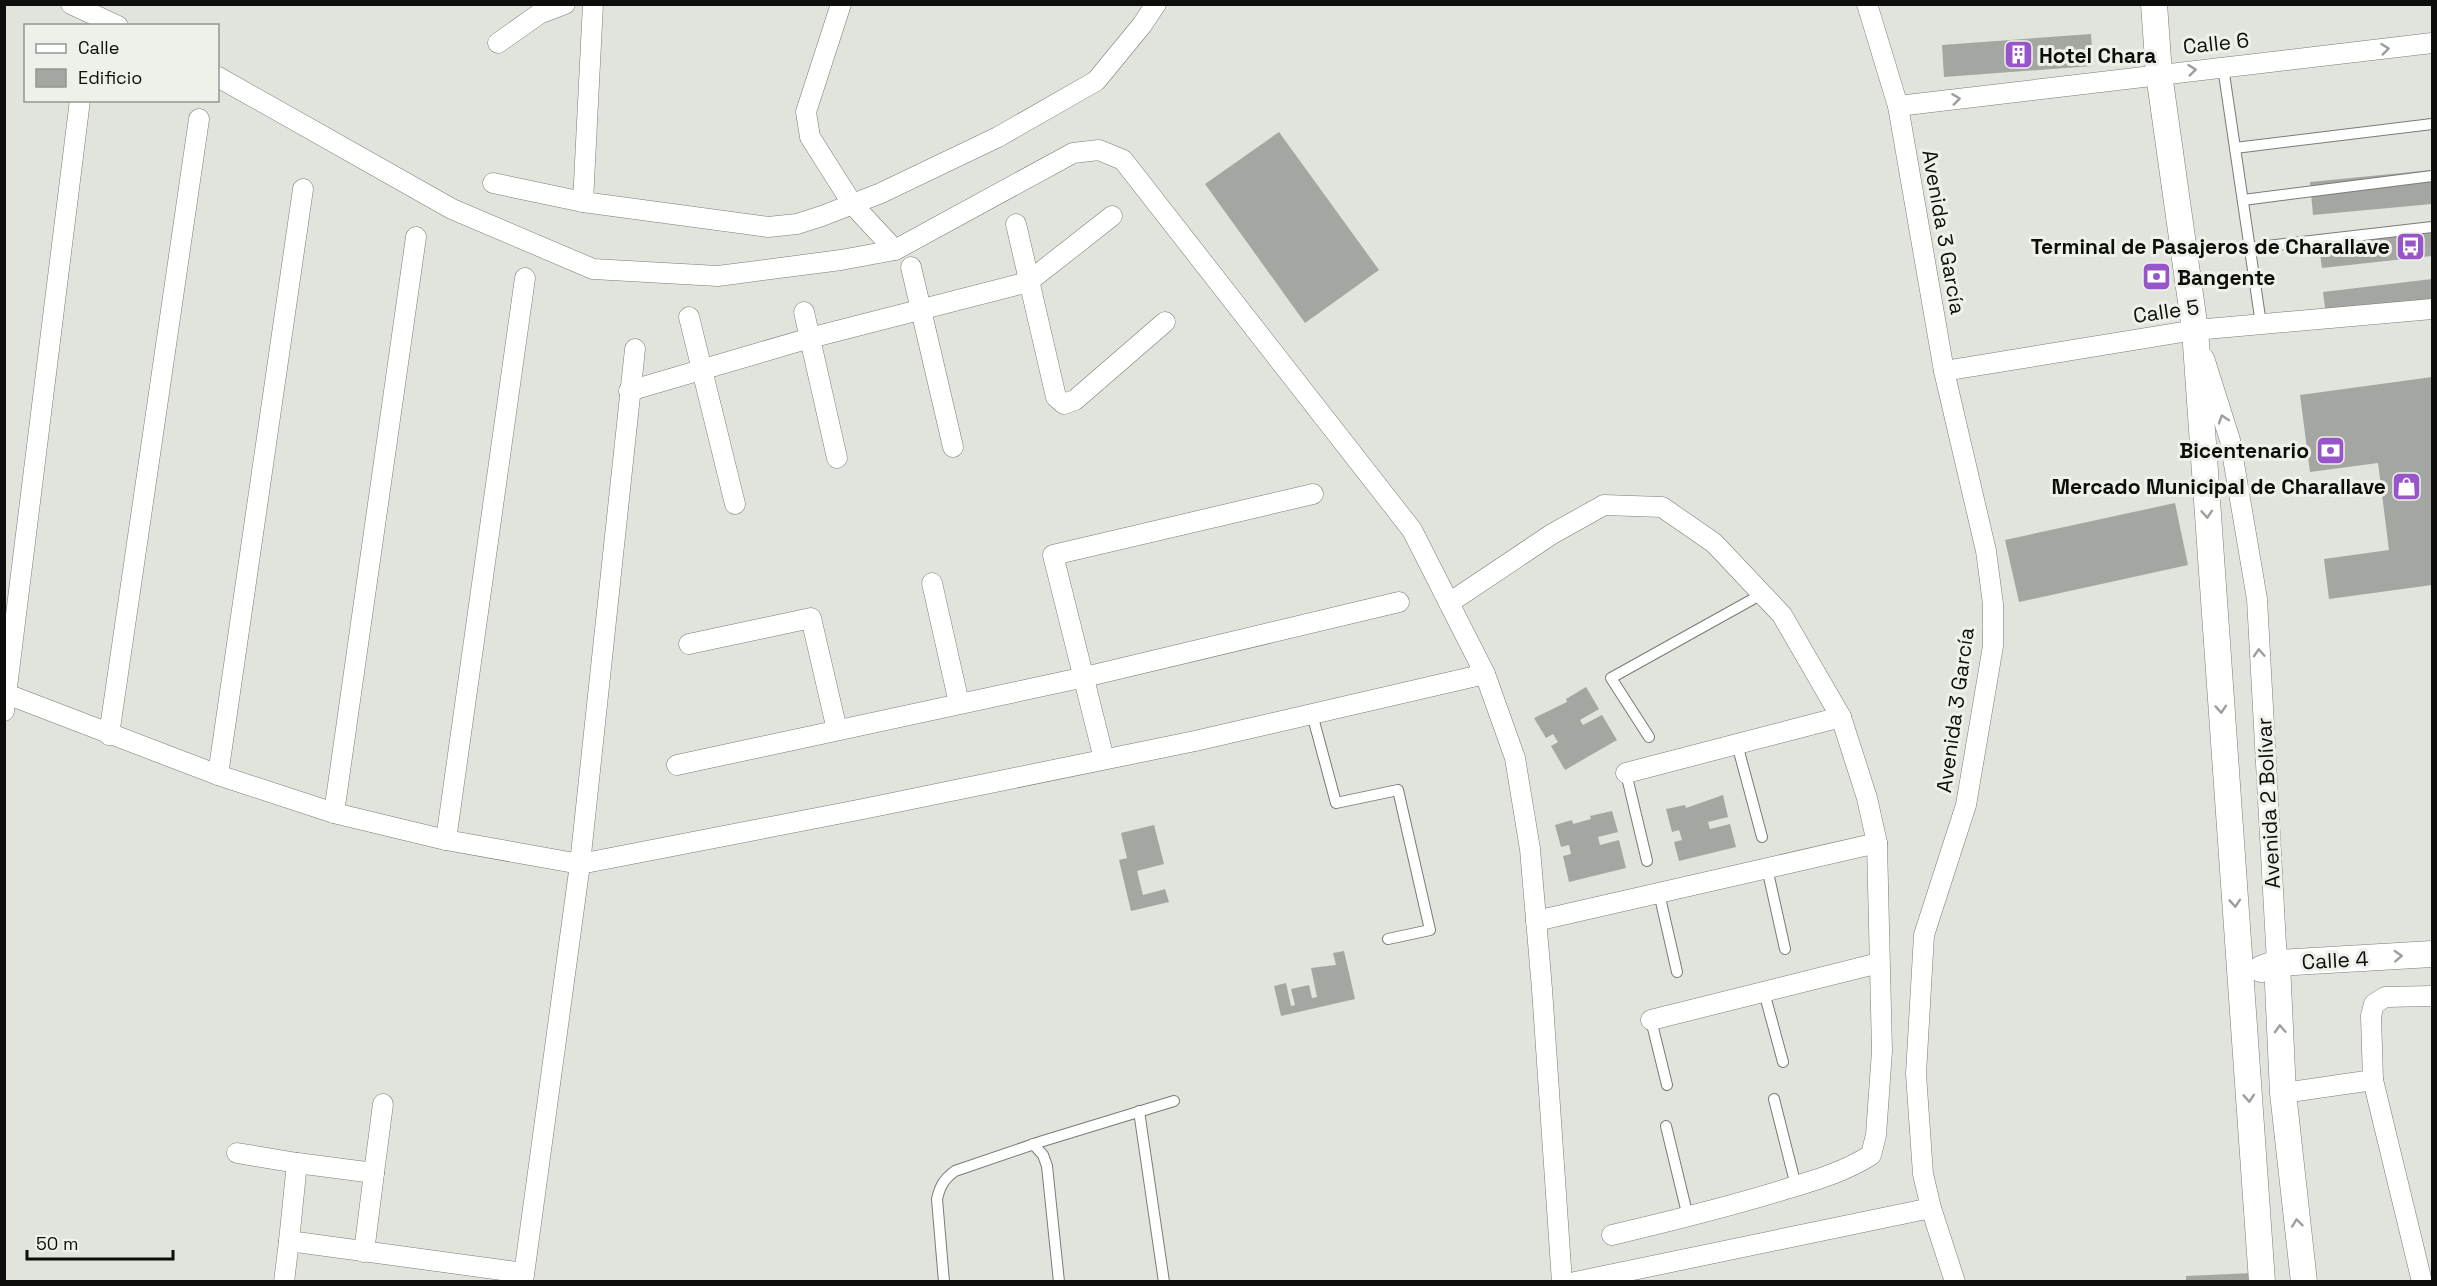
<svg xmlns="http://www.w3.org/2000/svg" width="2437" height="1286" font-family="'Space Grotesk',sans-serif">
	<rect width="100%" height="100%" fill="#e0e4dd"/>
	<g fill="#a4a7a1">
		<path d="M2091,34L2093,66L1944,77L1942,45Z"/>
		<path d="M1279,132L1379,270L1305,323L1205,184Z"/>
		<path d="M2432,170V204L2313,215L2310,182Z"/>
		<path d="M2432,224V256L2322,268L2318,237Z"/>
		<path d="M2432,279V311L2327,323L2323,292Z"/>
		<path d="M2432,377V585L2329,599L2324,559L2389,550L2378,463L2310,472L2300,395Z"/>
		<path d="M2175,503L2188,565L2019,602L2005,540Z"/>
		<path d="M1586,687L1599,709L1580,720L1583,725L1602,715L1617,740L1565,770L1551,746L1558,742L1553,734L1546,738L1534,718L1567,702L1566,699Z"/>
		<path d="M1723,795L1728,817L1708,822L1710,829L1730,824L1736,847L1679,861L1674,842L1682,840L1679,830L1672,832L1666,809L1685,805L1686,808Z"/>
		<path d="M1612,811L1618,832L1598,837L1600,845L1619,840L1626,868L1569,882L1563,856L1571,854L1569,845L1561,847L1555,825L1572,820L1573,824L1591,819L1590,816Z"/>
		<path d="M1154,825L1164,864L1137,871L1143,895L1165,889L1169,902L1131,911L1119,860L1127,858L1121,833Z"/>
		<path d="M1344,951L1355,999L1281,1016L1274,986L1286,983L1291,1006L1295,1005L1291,989L1309,985L1312,998L1317,997L1311,968L1336,965L1333,953Z"/>
		<path d="M2253,1273L2254,1282H2186V1276Z"/>
	</g>
	<g fill="none" stroke-linecap="round" stroke-linejoin="round">
		<defs>
			<g id="service">
				<path d="M2223,67L2261,324"/>
				<path d="M2235,148L2432,124"/>
				<path d="M2243,200L2432,176"/>
				<path d="M2250,248L2432,227"/>
				<path d="M1312,714L1336,803L1398,790L1430,930L1388,939"/>
				<path d="M1649,737L1611,678L1762,594"/>
				<path d="M1737,744L1762,837"/>
				<path d="M1626,773L1647,861"/>
				<path d="M1767,868L1785,949"/>
				<path d="M1659,893L1677,972"/>
				<path d="M1764,992L1783,1062"/>
				<path d="M1651,1020L1667,1085"/>
				<path d="M1774,1099L1796,1186"/>
				<path d="M1139,1111L1164,1282"/>
				<path d="M1666,1126L1688,1217"/>
				<path d="M1033,1144L1043,1155L1047,1166L1059,1282"/>
				<path d="M944,1282L937,1199C940,1186 944,1179 955,1171L1043,1141L1174,1101"/>
			</g>
			<g id="minor">
				<path d="M71,4L118,26"/>
				<path d="M841,4L806,112L810,137L853,205L895,250"/>
				<path d="M1867,4L1898,106L1944,371L1986,551L1993,604V646L1966,805L1924,935L1916,1074L1923,1174L1931,1208L1955,1282"/>
				<path d="M498,43L539,14L565,4"/>
				<path d="M218,77L452,209L593,269L718,276L841,260L895,250L1073,153L1099,150L1123,160L1412,530L1485,674L1515,758L1530,849L1542,989L1562,1282"/>
				<path d="M1898,106L2432,43"/>
				<path d="M493,183L583,202L768,227L797,224L822,216L881,193L998,137L1096,81L1142,25L1156,4"/>
				<path d="M583,202L593,4"/>
				<path d="M1016,224L1056,397L1064,404L1075,400L1165,322"/>
				<path d="M911,267L953,447"/>
				<path d="M804,312L837,458"/>
				<path d="M689,317L735,504"/>
				<path d="M2204,358L2230,440L2257,599L2277,963"/>
				<path d="M1944,371L2195,330L2432,309"/>
				<path d="M629,391L810,338L1028,282L1112,216"/>
				<path d="M932,583L959,703"/>
				<path d="M1449,603L1552,534L1604,505L1662,507L1714,543L1782,615L1841,717L1867,798L1877,843L1882,1051L1876,1135L1871,1155C1844,1172 1816,1180 1786,1189C1729,1207 1671,1221 1612,1235"/>
				<path d="M689,644L811,618L837,730"/>
				<path d="M4,693L218,775L334,813L446,840L580,864L863,809L1195,741L1485,674"/>
				<path d="M4,711L80,100"/>
				<path d="M109,735L199,119"/>
				<path d="M1104,759L1053,555L1313,494"/>
				<path d="M677,765L1085,677L1399,602"/>
				<path d="M1626,773L1841,717"/>
				<path d="M218,775L303,189"/>
				<path d="M334,813L416,237"/>
				<path d="M446,840L525,278"/>
				<path d="M1536,921L1877,843"/>
				<path d="M1651,1020L1879,963"/>
				<path d="M2283,1093L2373,1080"/>
				<path d="M237,1153L297,1163"/>
				<path d="M374,1173L383,1104"/>
				<path d="M364,1252L374,1173L297,1163L289,1241L524,1273"/>
				<path d="M284,1282L289,1241"/>
				<path d="M523,1282L580,864L635,349"/>
				<path d="M1575,1282L1931,1208"/>
				<path d="M2422,1282L2373,1080L2371,1016L2374,1004L2385,997L2432,996"/>
			</g>
			<g id="tertiary">
				<path d="M2154,4L2159,74L2195,330L2262,1282"/>
				<path d="M2277,963L2283,1093L2304,1282"/>
				<path d="M2261,969L2277,963L2432,954"/>
			</g>
		</defs>
		<use href="#service" stroke="#797c76" stroke-width="12"/>
		<use href="#minor" stroke="#797c76" stroke-width="21"/>
		<use href="#tertiary" stroke="#797c76" stroke-width="27"/>
		<use href="#service" stroke="#fff" stroke-width="10"/>
		<use href="#minor" stroke="#fff" stroke-width="20"/>
		<use href="#tertiary" stroke="#fff" stroke-width="26"/>
	</g>
	<defs><path id="oneway-chevron" d="M-2-3.5L2.5 0L-2 3.5" fill="none" stroke-width="1.6" stroke-linecap="round" stroke-linejoin="round" transform="scale(1.5)"/></defs>
	<g stroke="#9e9f9d">
		<use href="#oneway-chevron" transform="translate(2385 49) rotate(-6)"/>
		<use href="#oneway-chevron" transform="translate(2192 70) rotate(-6)"/>
		<use href="#oneway-chevron" transform="translate(1956 99) rotate(-7)"/>
		<use href="#oneway-chevron" transform="translate(2223 419) rotate(-108)"/>
		<use href="#oneway-chevron" transform="translate(2207 514) rotate(86)"/>
		<use href="#oneway-chevron" transform="translate(2259 653) rotate(-93)"/>
		<use href="#oneway-chevron" transform="translate(2221 709) rotate(86)"/>
		<use href="#oneway-chevron" transform="translate(2235 903) rotate(86)"/>
		<use href="#oneway-chevron" transform="translate(2398 956) rotate(-3)"/>
		<use href="#oneway-chevron" transform="translate(2280 1029) rotate(-93)"/>
		<use href="#oneway-chevron" transform="translate(2249 1098) rotate(86)"/>
		<use href="#oneway-chevron" transform="translate(2297 1223) rotate(-96)"/>
	</g>
	<defs>
		<symbol id="building-square" viewBox="-11 -11 22 22"><rect x="-9" y="-9" width="18" height="18" rx="4" fill="#9855ca" stroke="#eef1ea"/><path d="M-4-6H4V6H1V3H-1V6H-4ZM-2.5-4.3h1.7v1.8h-1.7ZM.8-4.3h1.7v1.8H.8ZM-2.5-1h1.7V.8h-1.7ZM.8-1h1.7V.8H.8Z" fill="#fff"/></symbol>
		<symbol id="bus-square" viewBox="-11 -11 22 22"><rect x="-9" y="-9" width="18" height="18" rx="4" fill="#9855ca" stroke="#eef1ea"/><path d="M-5-6H5V4H4V6H2V4H-2V6H-4V4H-5ZM-3.5-4V0h7V-4ZM-3.5 1.2v1.5H-2V1.2ZM2 1.2v1.5H3.5V1.2Z" fill="#fff"/></symbol>
		<symbol id="bank-square" viewBox="-11 -11 22 22"><rect x="-9" y="-9" width="18" height="18" rx="4" fill="#9855ca" stroke="#eef1ea"/><path d="M-6-4H6V4H-6ZM0-2.3a2.3 2.3 0 1 0 0 4.6a2.3 2.3 0 1 0 0-4.6Z" fill="#fff"/></symbol>
		<symbol id="shop-square" viewBox="-11 -11 22 22"><rect x="-9" y="-9" width="18" height="18" rx="4" fill="#9855ca" stroke="#eef1ea"/><path d="M-5-2.5h2.3a2.7 3.5 0 0 1 5.4 0H5L5.5 6h-11ZM-1.5-2.5h3a1.5 2.3 0 0 0-3 0Z" fill="#fff"/></symbol>
	</defs>
	<g fill-rule="evenodd">
		<use href="#building-square" x="2002" y="38" width="33" height="33"/>
		<use href="#bus-square" x="2394" y="230" width="33" height="33"/>
		<use href="#bank-square" x="2140" y="260" width="33" height="33"/>
		<use href="#bank-square" x="2314" y="434" width="33" height="33"/>
		<use href="#shop-square" x="2390" y="470" width="33" height="33"/>
	</g>
	<g text-anchor="middle" dominant-baseline="central" stroke-width="6" stroke-linejoin="round" paint-order="stroke">
		<g font-size="21" fill="#0d0e0b" stroke="#eef1ea">
			<text transform="translate(2216 43) rotate(-6)">Calle 6</text>
			<text transform="translate(1944 232) rotate(80)">Avenida 3 García</text>
			<text transform="translate(2166 311) rotate(-8)">Calle 5</text>
			<text transform="translate(1955 710) rotate(-82)">Avenida 3 García</text>
			<text transform="translate(2268 803) rotate(-93)">Avenida 2 Bolívar</text>
			<text transform="translate(2335 960) rotate(-3)">Calle 4</text>
		</g>
		<g font-size="21" font-weight="bold" fill="#0d0e0b" stroke="#eef1ea" text-anchor="end">
			<text x="2039" y="55" text-anchor="start">Hotel Chara</text>
			<text x="2390" y="246">Terminal de Pasajeros de Charallave</text>
			<text x="2177" y="277" text-anchor="start">Bangente</text>
			<text x="2309" y="450">Bicentenario</text>
			<text x="2386" y="486">Mercado Municipal de Charallave</text>
		</g>
	</g>
	<rect width="2437" height="1286" fill="none" stroke="#0d0e0b" stroke-width="12"/>
	<rect x="24" y="24" width="195" height="78" fill="#eef1ea" stroke="#949691" stroke-width="1.5"/>
	<rect x="36" y="44" width="30" height="9" fill="#ffffff" stroke="#949691" stroke-width="1.5"/>
	<text x="78" y="54" font-size="18" fill="#0d0e0b">Calle</text>
	<rect x="36" y="69" width="30" height="18" fill="#a4a7a1" stroke="#949691" stroke-width="1.5"/>
	<text x="78" y="84" font-size="18" fill="#0d0e0b">Edificio</text>
	<path d="M27 1250v9h146v-9" fill="none" stroke="#0d0e0b" stroke-width="3"/>
	<text x="36" y="1250" font-size="18" fill="#0d0e0b" stroke="#eef1ea" stroke-width="4.5" paint-order="stroke">50 m</text>
</svg>
